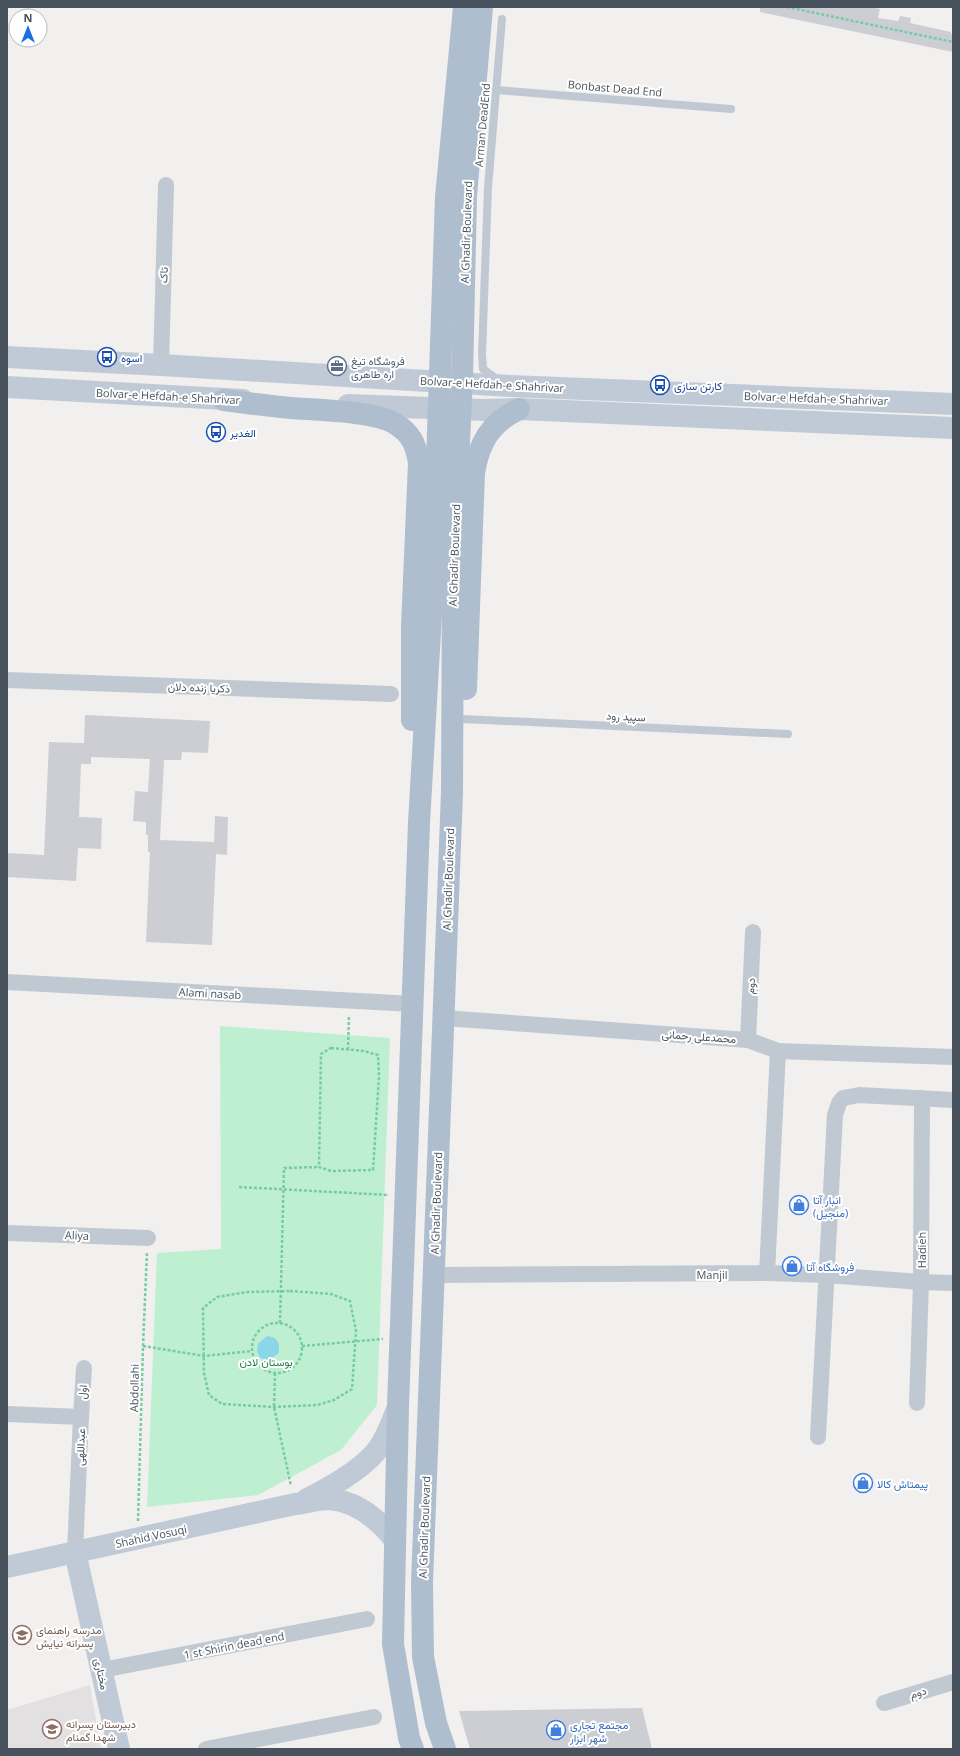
<svg xmlns="http://www.w3.org/2000/svg" width="960" height="1756" font-family="'Open Sans',Vazirmatn,sans-serif">
	<rect width="100%" height="100%" fill="#f2efef"/>
	<path fill="#e3e0e1" d="M90,1685L101,1749H7V1710Z"/>
	<path fill="#beefd1" d="M220,1026L390,1038L377,1405L341,1450L258,1495L147,1507L157,1253L221,1249Z"/>
	<path fill="#8cd6eb" d="M267,1336C278,1337 281,1344 278,1354L268,1360L260,1358L257,1351L258,1344Z"/>
	<g fill="#ccced4">
		<path d="M760,7H871L880,9L878,18L898,21L900,16L911,18L910,23L951,32V34H953V52L760,12Z"/>
		<path d="M85,715L210,721L208,753L182,752L181,760H164L160,840L214,842L215,816L228,817L227,855L216,854L212,945L146,942L150,852H148V835H146V822L133,821L135,791L148,792L150,759L91,757V764H81L79,817L102,818L101,849L78,848L76,881L7,877V853L44,855L49,742L84,743Z"/>
		<path d="M642,1708L652,1749H470L459,1711Z"/>
	</g>
	<g fill="none" stroke-linecap="round" stroke-linejoin="round">
		<g stroke="#76cca3" stroke-width="2.5" stroke-dasharray="3 2" stroke-linecap="butt">
			<path d="M787,7L953,42"/>
			<path d="M331,1048L364,1051L378,1055L379,1077L373,1170L331,1171L319,1167L321,1054Z"/>
			<path d="M348,1050L349,1015"/>
			<path d="M239,1187L389,1195"/>
			<path d="M290,1291L331,1294L350,1301L356,1331L352,1389L334,1400L317,1405L274,1407L222,1404L209,1395L204,1373L203,1308L217,1297L247,1292Z"/>
			<path d="M280,1323L284,1168L319,1167"/>
			<circle cx="277" cy="1348" r="25"/>
			<path d="M143,1346L204,1356L252,1351"/>
			<path d="M302,1346L383,1339"/>
			<path d="M275,1373L274,1407L291,1486"/>
			<path d="M138,1521L143,1346L147,1252"/>
		</g>
		<g stroke="#c0c9d1" stroke-width="8">
			<path d="M496,90L731,109"/>
			<path d="M497,379L483,369L482,354L488,188L502,19"/>
			<path d="M462,719L788,734"/>
		</g>
		<g stroke="#c0c9d1" stroke-width="16">
			<path d="M161,365L166,185"/>
			<path d="M7,680L391,694"/>
			<path d="M7,982L413,1004"/>
			<path d="M443,1018L748,1040L778,1051L953,1057"/>
			<path d="M748,1040L753,932"/>
			<path d="M7,1233L148,1238"/>
			<path d="M767,1273L826,1275L921,1282L953,1283"/>
			<path d="M433,1275L767,1273L778,1051"/>
			<path d="M917,1403L921,1282L922,1098"/>
			<path d="M7,1414L81,1417L75,1552"/>
			<path d="M81,1417L84,1368"/>
			<path d="M818,1437L835,1115L839,1103L843,1098L859,1095L953,1100"/>
			<path d="M102,1670L367,1619"/>
			<path d="M884,1703L953,1682"/>
			<path d="M206,1749L374,1717"/>
		</g>
		<g stroke="#c0cad6" stroke-width="22">
			<path d="M7,357L161,365L510,386L953,404"/>
			<path d="M7,387L243,400"/>
			<path d="M348,405L484,410L519,409L953,428"/>
			<path d="M307,1499C329,1488 363,1469 378,1449C387,1437 392,1421 398,1407"/>
			<path d="M75,1552L119,1749"/>
			<path d="M7,1567L295,1504C306,1503 318,1499 329,1499C357,1501 378,1519 395,1540"/>
		</g>
		<g stroke="#afbece" stroke-width="22">
			<path d="M224,400C246,403 268,406 291,408C316,410 374,411 394,423C411,433 416,444 419,463L412,626V720"/>
			<path d="M466,689L474,473C479,443 490,423 519,409"/>
			<path d="M413,1749L409,1738L393,1644L398,1406L419,823L433,580L446,197L464,7"/>
			<path d="M445,1749L436,1723L423,1657L422,1583L452,792L453,575L462,377L466,196L482,7"/>
		</g>
	</g>
	<defs>
		<symbol id="bus-ring" viewBox="-11 -11 22 22"><circle r="9.5" fill="#fff" stroke="#1a4fb4" stroke-width="1.5"/><path d="M-5-6H5V4H4V6H2V4H-2V6H-4V4H-5ZM-3.5-4V0h7V-4ZM-3.5 1.2v1.5H-2V1.2ZM2 1.2v1.5H3.5V1.2Z" fill="#1a4fb4"/></symbol>
		<symbol id="office-ring" viewBox="-11 -11 22 22"><circle r="9.5" fill="#fff" stroke="#5c6f8a" stroke-width="1.5"/><path d="M-6-3h4V-5.5h4V-3h4V5H-6ZM-1-4.5V-3h2v-1.5ZM-6 0V1H6V0Z" fill="#5c6f8a"/></symbol>
		<symbol id="shop-ring" viewBox="-11 -11 22 22"><circle r="9.5" fill="#fff" stroke="#3f7fe0" stroke-width="1.5"/><path d="M-5-2.5h2.3a2.7 3.5 0 0 1 5.4 0H5L5.5 6h-11ZM-1.5-2.5h3a1.5 2.3 0 0 0-3 0Z" fill="#3f7fe0"/></symbol>
		<symbol id="school-ring" viewBox="-11 -11 22 22"><circle r="9.5" fill="#fff" stroke="#8d6e63" stroke-width="1.5"/><path d="M0-5L7-2L0 1L-7-2ZM-4 1L0 2.5L4 1V4Q0 6-4 4Z" fill="#8d6e63"/></symbol>
	</defs>
	<g fill-rule="evenodd">
		<use href="#bus-ring" x="96" y="346" width="22" height="22"/>
		<use href="#office-ring" x="326" y="355" width="22" height="22"/>
		<use href="#bus-ring" x="649" y="374" width="22" height="22"/>
		<use href="#bus-ring" x="205" y="421" width="22" height="22"/>
		<use href="#shop-ring" x="788" y="1194" width="22" height="22"/>
		<use href="#shop-ring" x="781" y="1255" width="22" height="22"/>
		<use href="#shop-ring" x="852" y="1472" width="22" height="22"/>
		<use href="#school-ring" x="11" y="1624" width="22" height="22"/>
		<use href="#school-ring" x="41" y="1718" width="22" height="22"/>
		<use href="#shop-ring" x="545" y="1719" width="22" height="22"/>
	</g>
	<g text-anchor="middle" dominant-baseline="central" stroke-width="4" stroke-linejoin="round" paint-order="stroke">
		<g font-size="11" fill="#47525c" stroke="#fff">
			<text transform="translate(615 88) rotate(5)">Bonbast Dead End</text>
			<text transform="translate(482 125) rotate(-85)">Arman DeadEnd</text>
			<text transform="translate(466 232) rotate(-88)">Al Ghadir Boulevard</text>
			<text transform="translate(163 275) rotate(-88)">تاک</text>
			<text transform="translate(492 384) rotate(3)">Bolvar-e Hefdah-e Shahrivar</text>
			<text transform="translate(168 396) rotate(3)">Bolvar-e Hefdah-e Shahrivar</text>
			<text transform="translate(816 398) rotate(2)">Bolvar-e Hefdah-e Shahrivar</text>
			<text transform="translate(454 555) rotate(-88)">Al Ghadir Boulevard</text>
			<text transform="translate(199 687) rotate(2)">ذکریا زنده دلان</text>
			<text transform="translate(626 716) rotate(3)">سپید رود</text>
			<text transform="translate(448 879) rotate(-88)">Al Ghadir Boulevard</text>
			<text transform="translate(750 986) rotate(-87)">دوم</text>
			<text transform="translate(210 993) rotate(3)">Alami nasab</text>
			<text transform="translate(699 1036) rotate(4)">محمدعلی رحمانی</text>
			<text transform="translate(436 1203) rotate(-88)">Al Ghadir Boulevard</text>
			<text transform="translate(77 1235) rotate(2)">Aliya</text>
			<text transform="translate(921 1250) rotate(-90)">Hadieh</text>
			<text x="712" y="1274">Manjil</text>
			<text transform="translate(134 1388) rotate(-89)">Abdollahi</text>
			<text transform="translate(82 1392) rotate(-87)">اول</text>
			<text transform="translate(80 1447) rotate(-88)">عبداللهی</text>
			<text transform="translate(424 1527) rotate(-88)">Al Ghadir Boulevard</text>
			<text transform="translate(151 1536) rotate(-12)">Shahid Vosuqi</text>
			<text transform="translate(234 1645) rotate(-11)">1 st Shirin dead end</text>
			<text transform="translate(102 1674) rotate(78)">مختاری</text>
			<text transform="translate(918 1692) rotate(-17)">دوم</text>
		</g>
		<g font-size="11" fill="#164399" stroke="#fff" text-anchor="start">
			<text x="121" y="357">اسوه</text>
			<text x="674" y="385">کارتن سازی</text>
			<text x="230" y="432">الغدیر</text>
		</g>
		<g font-size="11" fill="#4e5e75" stroke="#fff" text-anchor="start">
			<text x="351" y="360">فروشگاه تیغ<tspan x="351" dy="13">اره طاهری</tspan></text>
		</g>
		<g font-size="11" fill="#366cbe" stroke="#fff" text-anchor="start">
			<text x="813" y="1199">انبار آتا<tspan x="813" dy="13">(منجیل)</tspan></text>
			<text x="806" y="1266">فروشگاه آتا</text>
			<text x="877" y="1483">پیمتاش کالا</text>
			<text x="570" y="1724">مجتمع تجاری<tspan x="570" dy="13">شهر ابزار</tspan></text>
		</g>
		<g font-size="11" fill="#187e4c" stroke="#fff">
			<text x="266" y="1361">بوستان لادن</text>
		</g>
		<g font-size="11" fill="#785e54" stroke="#fff" text-anchor="start">
			<text x="36" y="1629">مدرسه راهنمای<tspan x="36" dy="13">پسرانه نیایش</tspan></text>
			<text x="66" y="1723">دبیرستان پسرانه<tspan x="66" dy="13">شهدا گمنام</tspan></text>
		</g>
	</g>
	<rect width="960" height="1756" fill="none" stroke="#47525c" stroke-width="16"/>
	<g transform="translate(28 28)"><circle r="19" fill="#ffffff" stroke="#b5babe"/>
	<path d="M0-3L7 15L0 10L-7 15Z" fill="#1b6fe0"/>
	<text y="-6" font-size="11" font-weight="bold" text-anchor="middle" fill="#47525c">N</text>
	</g>
</svg>
